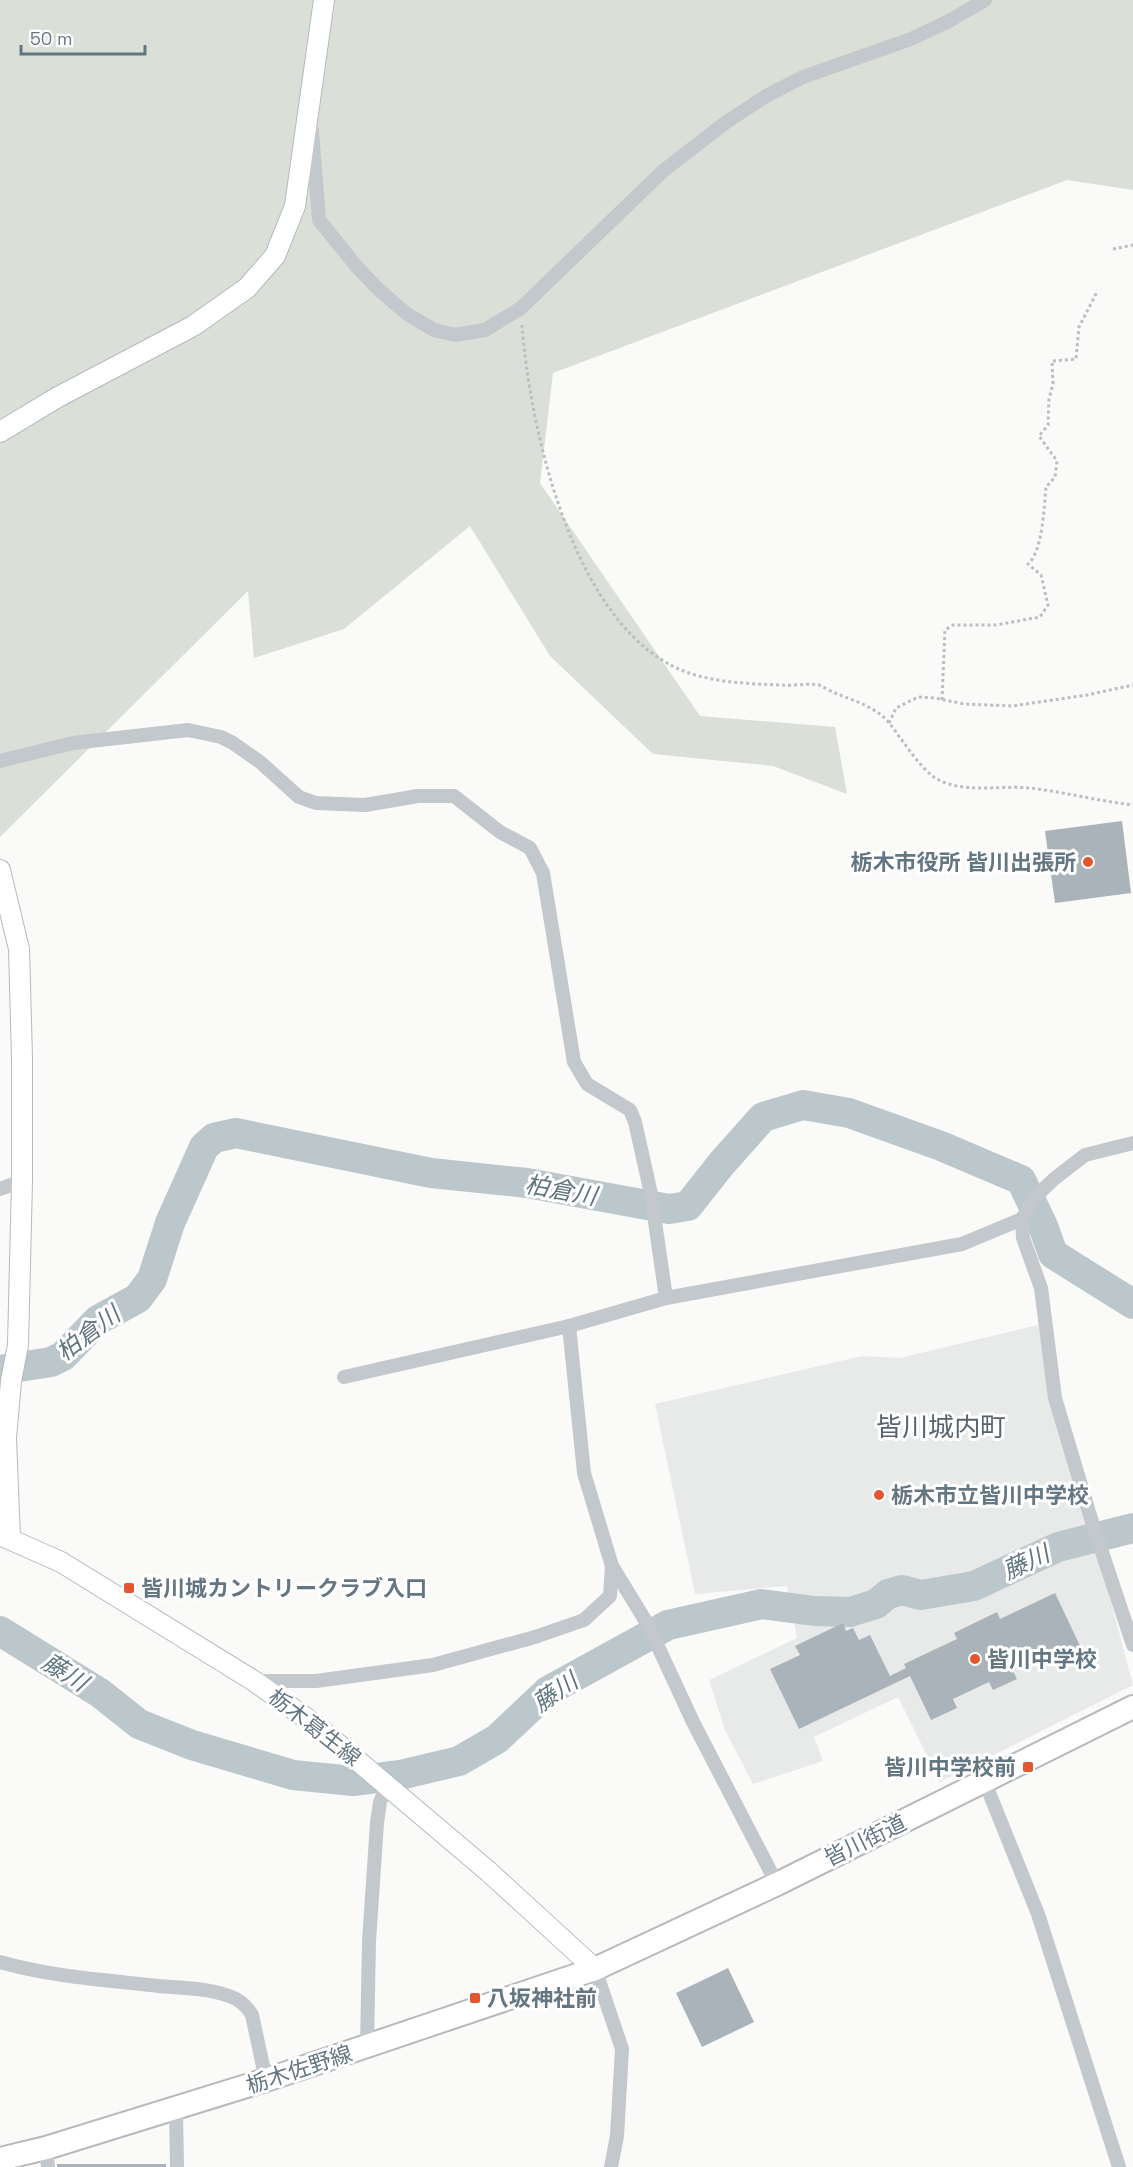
<svg xmlns="http://www.w3.org/2000/svg" width="1133" height="2167" font-family="'Space Grotesk','Noto Sans JP',sans-serif">
	<rect width="100%" height="100%" fill="#fafaf8"/>
	<path fill="#e8e9e9" d="M1038,1325L1133,1685L940,1782L898,1697L814,1737L823,1761L753,1784L725,1730L709,1680L797,1638L787,1586L695,1594L655,1404L862,1356L900,1358Z"/>
	<path fill="#dadfd7" d="M0,0H1133V190L1067,180L553,373L540,483L700,716L835,727L847,794L773,766L653,754L550,656L470,526L344,629L254,658L248,591L0,837Z"/>
	<g fill="none" stroke-linecap="round" stroke-linejoin="round">
		<g stroke="#bbc7cb" stroke-width="30">
			<path d="M0,1370L51,1362L63,1356L98,1320L138,1298L152,1279L170,1223L204,1147L214,1138L236,1133L431,1173L527,1183L669,1209L688,1206L722,1163L763,1117L803,1105L849,1113L941,1146L1021,1180L1043,1226L1053,1254L1133,1304"/>
			<path d="M0,1631L100,1693L139,1724L192,1745L293,1775L353,1781L400,1775L459,1761L497,1739L548,1691L668,1625L762,1604L814,1611L850,1612L876,1604L888,1594L902,1590L921,1595L974,1586L1058,1547L1133,1528"/>
		</g>
	</g>
	<g fill="#aab3b9">
		<path d="M1122,821L1131,893L1055,903L1045,831Z"/>
		<path d="M1055,1593L1082,1650L1055,1663L1050,1653L1013,1671L1017,1679L993,1690L989,1682L953,1699L957,1708L931,1720L910,1676L799,1729L770,1669L800,1655L795,1646L843,1623L846,1631L853,1628L859,1640L870,1635L890,1676L906,1668L904,1664L957,1639L954,1633L997,1612L1000,1619Z"/>
		<path d="M728,1968L754,2022L702,2047L676,1993Z"/>
		<rect x="57" y="2164" width="109" height="3"/>
	</g>
	<g fill="none" stroke-linecap="round" stroke-linejoin="round">
		<defs>
			<g id="secondary">
				<path d="M0,432L58,397L193,326L247,288L275,256L295,206L324,0"/>
				<path d="M0,870L19,949L22,1058V1181L18,1345L11,1381L6,1438L10,1539"/>
				<path d="M0,1535L61,1562L254,1681L313,1723L489,1872L595,1969"/>
			</g>
			<path id="primary" d="M0,2159L46,2148L266,2080L595,1969L777,1884L1133,1707"/>
		</defs>
		<use href="#secondary" stroke="#b3babf" stroke-width="22"/>
		<use href="#primary" stroke="#b5babe" stroke-width="26"/>
		<g stroke="#bbbfc2" stroke-width="3" stroke-dasharray="3 3" stroke-linecap="butt">
			<path d="M1113,249L1133,245"/>
			<path d="M522,325C530,431 575,634 689,673C719,683 751,684 783,685C794,686 808,683 819,685C824,687 830,691 835,693C854,701 877,707 890,724C902,739 920,769 937,779C964,794 1000,785 1030,788C1064,792 1098,801 1133,805"/>
			<path d="M942,700L945,630L953,625H996L1040,617L1048,605L1041,575L1028,564C1043,551 1044,506 1046,487L1055,477L1057,461L1039,436L1048,425L1049,399L1053,384L1052,361L1076,359L1079,327L1097,292"/>
			<path d="M889,723L896,708L918,697L935,698L964,704L1012,706L1087,695L1133,685"/>
		</g>
		<g stroke="#c3c8cc" stroke-width="14">
			<path d="M312,131L319,220L357,267L378,289L407,314L434,330L455,335L485,330L521,308L663,171L725,123L766,96L803,77L911,39L949,21L985,0"/>
			<path d="M0,761L73,743L188,730L221,737L233,743L260,762L299,797L316,803L365,805L418,796H454L500,832L530,848L543,873L574,1062L587,1084L630,1110L635,1122L651,1194L666,1298"/>
			<path d="M1133,1143L1085,1155L1054,1179L1033,1199L1022,1219L1023,1238L1041,1288L1055,1398L1092,1522L1133,1645"/>
			<path d="M0,1189L22,1181"/>
			<path d="M569,1326L584,1473L612,1566L648,1625L693,1722L777,1884"/>
			<path d="M344,1377L569,1326L666,1298L962,1244L1022,1219"/>
			<path d="M254,1681H316L433,1665L535,1637L584,1620L610,1596L612,1566"/>
			<path d="M984,1780L1038,1914L1119,2167"/>
			<path d="M0,1962C52,1977 106,1980 159,1986C183,1988 214,1988 236,1999C243,2003 248,2008 252,2015L266,2080"/>
			<path d="M595,1969L622,2049L617,2136L611,2167"/>
			<path d="M367,2046L369,1941L377,1823L380,1802L383,1795L390,1788"/>
			<path d="M176,2107L177,2167"/>
			<path d="M46,2148L48,2167"/>
		</g>
		<use href="#secondary" stroke="#fff" stroke-width="20"/>
		<use href="#primary" stroke="#fff" stroke-width="22"/>
	</g>
	<g fill="#e4572e" stroke="#fff" stroke-width="2">
		<circle cx="1088" cy="862" r="6"/>
		<circle cx="879" cy="1495" r="6"/>
		<rect x="123" y="1582" width="12" height="12" rx="3"/>
		<circle cx="975" cy="1659" r="6"/>
		<rect x="1022" y="1761" width="12" height="12" rx="3"/>
		<rect x="469" y="1992" width="12" height="12" rx="3"/>
	</g>
	<g text-anchor="middle" dominant-baseline="central" stroke-width="6" stroke-linejoin="round" paint-order="stroke">
		<g font-size="22" font-weight="bold" fill="#657683" stroke="#fff" text-anchor="start">
			<text x="1076" y="862" text-anchor="end">栃木市役所 皆川出張所</text>
			<text x="891" y="1495">栃木市立皆川中学校</text>
			<text x="141" y="1588">皆川城カントリークラブ入口</text>
			<text x="987" y="1659">皆川中学校</text>
			<text x="1016" y="1767" text-anchor="end">皆川中学校前</text>
			<text x="487" y="1998">八坂神社前</text>
		</g>
		<g font-size="22" fill="#657683" stroke="#fff">
			<text transform="translate(315 1727) rotate(38)">栃木葛生線</text>
			<text transform="translate(865 1840) rotate(-26)">皆川街道</text>
			<text transform="translate(299 2069) rotate(-18)">栃木佐野線</text>
		</g>
		<g font-size="24" font-style="italic" fill="#60757c" stroke="#fff">
			<text transform="translate(561 1190) rotate(10)">柏倉川</text>
			<text transform="translate(88 1333) rotate(-37)">柏倉川</text>
			<text transform="translate(1026 1562) rotate(-25)">藤川</text>
			<text transform="translate(65 1672) rotate(32)">藤川</text>
			<text transform="translate(555 1692) rotate(-35)">藤川</text>
		</g>
		<g font-size="26" fill="#57646e" stroke="#fff">
			<text x="941" y="1427">皆川城内町</text>
		</g>
	</g>
	<path d="M21 45v9h124v-9" fill="none" stroke="#657683" stroke-width="3"/>
	<text x="30" y="45" font-size="18" fill="#657683" stroke="#ffffff" stroke-width="4.5" paint-order="stroke">50 m</text>
</svg>
